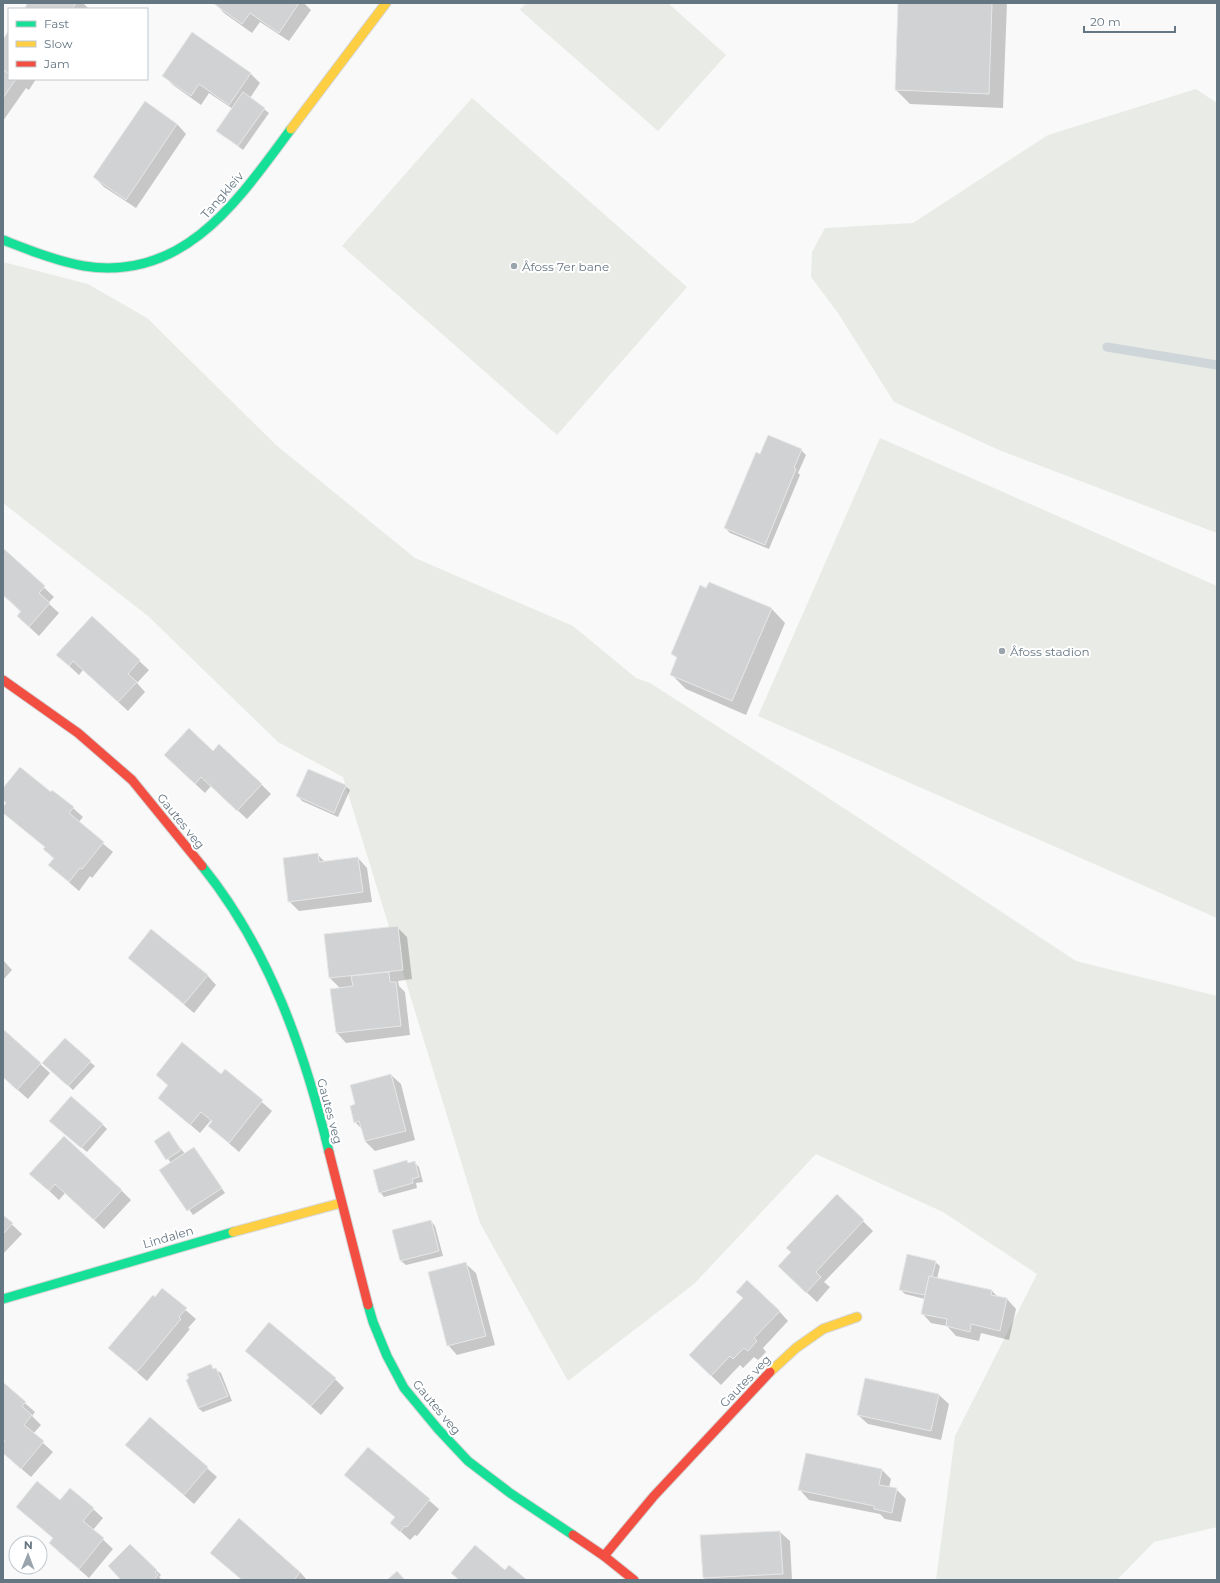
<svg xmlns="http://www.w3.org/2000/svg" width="1220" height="1583" font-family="Montserrat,sans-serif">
	<rect width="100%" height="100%" fill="#f9f9f9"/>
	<g fill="#e8ebe6">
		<path d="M526,3H668L726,55L658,131L520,10Z"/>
		<path d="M1196,89L1217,103V533L999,450L894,402L838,313L811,277L812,252L825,228L913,223L1048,135Z"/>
		<path d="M472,98L687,287L557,435L342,246Z"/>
		<path d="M3,262L88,284L147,318L276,445L415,558L573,626L636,678L650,683L798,778L1076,961L1217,996V1527L1154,1542L1117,1580H936L955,1436L1037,1274L943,1212L816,1154L694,1284L568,1381L480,1223L343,777L278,742L148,616L3,503Z"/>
		<path d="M880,438L1217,586V918L758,716Z"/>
	</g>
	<g fill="#0003">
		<path d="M28,3H83L88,8L26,9Z"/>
		<path d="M215,3H304L311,10L289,41L260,22L252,33L224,13Z"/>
		<path d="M899,3H1007L1003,108L910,104L896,90Z"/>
		<path d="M9,32V79H36L29,90L26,88L3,121V41Z"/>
		<path d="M193,33L251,74L260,83L250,98L269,113L243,150L218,131L233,109L209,93L201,105L173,85L164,76Z"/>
		<path d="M145,102L177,124L186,134L136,208L104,187L94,177Z"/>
		<path d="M801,450L806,455L798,473L800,475L769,549L730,533L725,528L760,455Z"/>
		<path d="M3,549L54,597L48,603L59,613L39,636L27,625L21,612L3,595Z"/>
		<path d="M771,608L785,623L746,715L686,689L671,674L678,659L672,654Z"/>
		<path d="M92,618L149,670L137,683L145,692L128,711L83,670L79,675L67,664Z"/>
		<path d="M213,752L261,784L271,794L247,819L211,786L205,793L174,764Z"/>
		<path d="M345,786L350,790L338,817L302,801L298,796Z"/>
		<path d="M3,789L51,793L73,808L83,817L78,823L113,852L92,878L90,876L79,891L49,865L54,859L44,849L46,848L3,812V808L7,803L3,799Z"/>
		<path d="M317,854L325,862L358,858L367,868L372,902L299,911L289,901Z"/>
		<path d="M397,927L407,937L412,979L398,981L399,986L405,992L410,1035L346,1043L337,1033L331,990L341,989L330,978Z"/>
		<path d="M129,958L207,975L216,985L194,1013Z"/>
		<path d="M3,960L12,970L3,980Z"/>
		<path d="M3,1030L50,1073L28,1099L3,1077Z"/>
		<path d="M90,1062L95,1066L73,1090L48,1067Z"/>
		<path d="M225,1070L272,1111L239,1152L209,1126L213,1122L211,1120L200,1133L159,1098L168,1086L157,1075H221Z"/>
		<path d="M391,1075L401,1084L415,1140L375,1151L365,1141L363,1130L355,1122L356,1105Z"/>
		<path d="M102,1124L107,1129L87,1152L55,1125Z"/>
		<path d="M169,1133L185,1154L198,1153L225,1193L193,1215L161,1170L171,1163L156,1142Z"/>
		<path d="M414,1162L419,1167L423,1182L416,1183L417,1188L384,1197L380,1192L409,1164Z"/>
		<path d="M31,1174L121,1190L131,1200L104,1229L65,1193L59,1200Z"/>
		<path d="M837,1196L873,1231L824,1282L830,1287L817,1302L789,1276Z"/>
		<path d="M3,1216L22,1234L3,1254Z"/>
		<path d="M431,1221L435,1226L443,1256L406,1265L401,1261Z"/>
		<path d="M935,1262L940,1266L937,1279L992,1291L998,1297L1007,1299L1016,1309L1009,1340L981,1333L979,1341L956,1336L947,1326L931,1323L922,1313L925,1299L905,1294L900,1289Z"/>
		<path d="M466,1264L476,1273L495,1345L457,1355L448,1345Z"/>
		<path d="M162,1290L196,1319L188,1328L190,1329L147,1381L109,1348Z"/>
		<path d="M779,1311L788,1321L763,1348L766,1352L758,1360L754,1357L743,1368L740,1365L721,1385L700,1365Z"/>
		<path d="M246,1351L335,1379L344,1388L321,1415Z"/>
		<path d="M210,1366L221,1373L232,1401L203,1412L198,1408L187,1380Z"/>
		<path d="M866,1379L939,1395L949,1404L941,1440L868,1424L858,1415Z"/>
		<path d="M3,1384L35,1412L32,1416L41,1425L33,1434L53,1452L31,1477L3,1453V1445L5,1442L3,1440Z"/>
		<path d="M150,1418L217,1477L194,1504L126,1445Z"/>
		<path d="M368,1448L439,1509L417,1536L415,1535L410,1540L391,1523L396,1518L345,1475Z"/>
		<path d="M882,1470L891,1479L889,1488L896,1489L906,1499L901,1522L885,1519L880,1514L809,1500L800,1490Z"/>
		<path d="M60,1501L93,1509L103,1518L93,1530L113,1549L89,1578L60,1553L50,1543L54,1539L17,1507Z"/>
		<path d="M780,1532L790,1541L792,1580H706L704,1578Z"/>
		<path d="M130,1545L161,1575L159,1577L162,1580H123Z"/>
		<path d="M211,1553L300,1572L307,1580H242Z"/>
	</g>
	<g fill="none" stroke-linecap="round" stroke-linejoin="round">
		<path stroke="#ced6d9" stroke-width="9" d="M1107,347L1217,365"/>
	</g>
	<g fill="#d0d2d3" stroke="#e8e8e8">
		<path d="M27,3H76L72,9H25Z"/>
		<path d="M213,3H299L279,33L250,13L242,24Z"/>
		<path d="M898,3H992L989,94L895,90Z"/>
		<path d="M9,30V74L3,70V39Z"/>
		<path d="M192,32L251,73L229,105L199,84L191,96L162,76Z"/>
		<path d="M3,70L9,74V79H16L3,98Z"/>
		<path d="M243,92L265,108L238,146L216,131Z"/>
		<path d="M145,101L177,124L126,200L93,177Z"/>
		<path d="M768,435L802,449L794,468L796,469L765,545L724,528L756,452L760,454Z"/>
		<path d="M3,548L45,586L39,593L50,603L29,627L17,616L21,611L3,595Z"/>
		<path d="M709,582L772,608L732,701L670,675L677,657L671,654L700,585L706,588Z"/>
		<path d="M92,616L140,660L128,674L137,682L118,702L73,661L69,666L56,655Z"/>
		<path d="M189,728L213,751L219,744L262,784L237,811L201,777L195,784L164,755Z"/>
		<path d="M20,767L51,792L52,790L74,807L69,813L104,842L82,869L80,868L69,882L48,865L54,858L43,849L45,847L3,813V807L6,803L3,800V788Z"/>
		<path d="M308,769L346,785L334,813L296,796Z"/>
		<path d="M318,853L319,862L358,857L363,892L288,902L283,858Z"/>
		<path d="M398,926L403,970L329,978L324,934Z"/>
		<path d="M151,929L208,975L184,1004L128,958Z"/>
		<path d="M389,972L390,982H396L401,1026L336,1033L330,989L353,986L351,976Z"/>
		<path d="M3,1029L41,1063L17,1090L3,1077Z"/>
		<path d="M65,1038L91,1061L68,1086L42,1063Z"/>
		<path d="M182,1042L221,1074L225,1069L263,1100L229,1143L208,1126L212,1121L201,1112L190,1125L158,1098L168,1085L156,1075Z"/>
		<path d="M391,1074L406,1131L365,1141L359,1121L354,1123L350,1106L355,1104L350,1085Z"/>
		<path d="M71,1096L103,1124L81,1148L49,1121Z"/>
		<path d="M169,1131L181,1150L166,1160L154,1141Z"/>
		<path d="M64,1136L122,1190L94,1220L55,1184L49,1191L29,1174Z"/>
		<path d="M194,1147L222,1188L187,1211L159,1170Z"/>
		<path d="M407,1160L408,1163L415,1161L419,1177L412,1179L413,1183L379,1193L373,1170Z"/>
		<path d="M837,1194L864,1220L816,1272L821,1277L806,1293L778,1266L791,1252L786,1248Z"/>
		<path d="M3,1215L13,1223L3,1234Z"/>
		<path d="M431,1220L439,1251L400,1261L392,1230Z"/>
		<path d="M907,1254L936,1261L932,1277L929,1276L925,1295L899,1290Z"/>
		<path d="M466,1262L486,1336L447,1346L428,1272Z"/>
		<path d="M929,1276L992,1290L991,1295L1007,1298L1000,1331L971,1324L970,1332L946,1326L947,1319L921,1314Z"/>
		<path d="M747,1280L780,1311L754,1338L757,1341L748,1351L744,1348L733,1359L730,1356L711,1376L689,1355L743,1298L736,1292Z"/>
		<path d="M162,1288L187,1308L179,1317L181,1319L137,1372L108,1348L153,1295L155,1297Z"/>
		<path d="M269,1322L336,1378L311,1406L245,1351Z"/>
		<path d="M211,1364L213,1369L216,1368L228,1396L198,1408L186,1380L189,1378L187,1374Z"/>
		<path d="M865,1378L939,1394L931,1431L857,1415Z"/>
		<path d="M3,1382L26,1402L22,1406L32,1415L24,1425L44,1441L21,1469L3,1453V1443L5,1441L3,1440Z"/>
		<path d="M150,1417L208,1467L184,1495L125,1445Z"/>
		<path d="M368,1447L430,1499L407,1527L405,1526L400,1532L390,1523L395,1517L344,1475Z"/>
		<path d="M806,1453L882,1469L879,1485L897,1488L892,1513L874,1509V1506L798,1490Z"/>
		<path d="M37,1481L60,1500L70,1488L94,1508L83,1521L104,1538L79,1569L49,1543L53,1538L16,1507Z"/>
		<path d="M239,1518L300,1572L294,1580H242L210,1553Z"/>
		<path d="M780,1531L783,1574L703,1578L700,1535Z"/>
		<path d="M130,1544L157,1570L155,1572L158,1575L154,1580H121L108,1566Z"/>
		<path d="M475,1545L505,1570L509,1565L527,1580H459L451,1573Z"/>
		<path d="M397,1571L405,1580H387Z"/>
	</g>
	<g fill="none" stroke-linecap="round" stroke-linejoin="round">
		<defs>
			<g id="fast">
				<path d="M3,240C29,250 56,261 84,266C185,282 239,199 291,129"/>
				<path d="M202,866C269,949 304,1049 329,1152"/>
				<path d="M3,1299L233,1232"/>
				<path d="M368,1305L373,1322L387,1356L404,1388L438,1429L468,1461L510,1493L573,1535"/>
			</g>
			<g id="slow">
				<path d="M291,129L386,3"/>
				<path d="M233,1232L341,1203"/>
				<path d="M770,1372L796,1348L823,1329L857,1317"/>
			</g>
			<g id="jam">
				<path d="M3,680L78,733L132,780L202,866"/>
				<path d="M329,1152L368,1305"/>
				<path d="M573,1535L604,1556L634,1580"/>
				<path d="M604,1556L653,1497L770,1372"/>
			</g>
		</defs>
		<use href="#fast" stroke="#d5d6d7" stroke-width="11"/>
		<use href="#slow" stroke="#d5d6d7" stroke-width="11"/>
		<use href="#jam" stroke="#d5d6d7" stroke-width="11"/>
		<use href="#fast" stroke="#16e098" stroke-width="9"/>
		<use href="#slow" stroke="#ffcf43" stroke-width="9"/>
		<use href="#jam" stroke="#f24e42" stroke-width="9"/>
	</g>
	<g fill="#99a4ac" stroke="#fff" stroke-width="1.5">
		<circle cx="514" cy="266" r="4"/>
		<circle cx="1002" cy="651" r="4"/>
	</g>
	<g text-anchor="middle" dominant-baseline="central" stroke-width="4" stroke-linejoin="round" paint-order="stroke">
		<g font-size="12" fill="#657683" stroke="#fff">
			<text transform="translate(222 195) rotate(-49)">Tangkleiv</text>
			<text transform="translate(181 821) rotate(51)">Gautes veg</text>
			<text transform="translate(330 1111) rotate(75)">Gautes veg</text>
			<text transform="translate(168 1237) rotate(-16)">Lindalen</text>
			<text transform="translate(745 1381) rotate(-46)">Gautes veg</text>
			<text transform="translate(437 1407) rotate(50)">Gautes veg</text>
		</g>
		<g font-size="12" fill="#657683" stroke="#fff" text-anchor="start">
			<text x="522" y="266">Åfoss 7er bane</text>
			<text x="1010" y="651">Åfoss stadion</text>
		</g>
	</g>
	<rect width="1220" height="1583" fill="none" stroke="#657683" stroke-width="8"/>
	<rect x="8" y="8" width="140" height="72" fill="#ffffff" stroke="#c1c8cd"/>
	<rect x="16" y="21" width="20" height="6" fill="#16e098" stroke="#c1c8cd"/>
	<text x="44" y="28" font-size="12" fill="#657683">Fast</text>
	<rect x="16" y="41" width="20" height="6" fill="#ffcf43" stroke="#c1c8cd"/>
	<text x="44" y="48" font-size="12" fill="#657683">Slow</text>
	<rect x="16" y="61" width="20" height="6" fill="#f24e42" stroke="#c1c8cd"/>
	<text x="44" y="68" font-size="12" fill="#657683">Jam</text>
	<g transform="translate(28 1555) rotate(1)"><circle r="19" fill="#ffffff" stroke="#c1c8cd"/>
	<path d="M0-3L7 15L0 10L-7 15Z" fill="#99a4ac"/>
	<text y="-6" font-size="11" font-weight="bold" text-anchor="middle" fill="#657683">N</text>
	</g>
	<path d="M1084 26v6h91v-6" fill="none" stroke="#657683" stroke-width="2"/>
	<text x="1090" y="26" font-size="12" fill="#657683" stroke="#ffffff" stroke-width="3" paint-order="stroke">20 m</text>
</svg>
